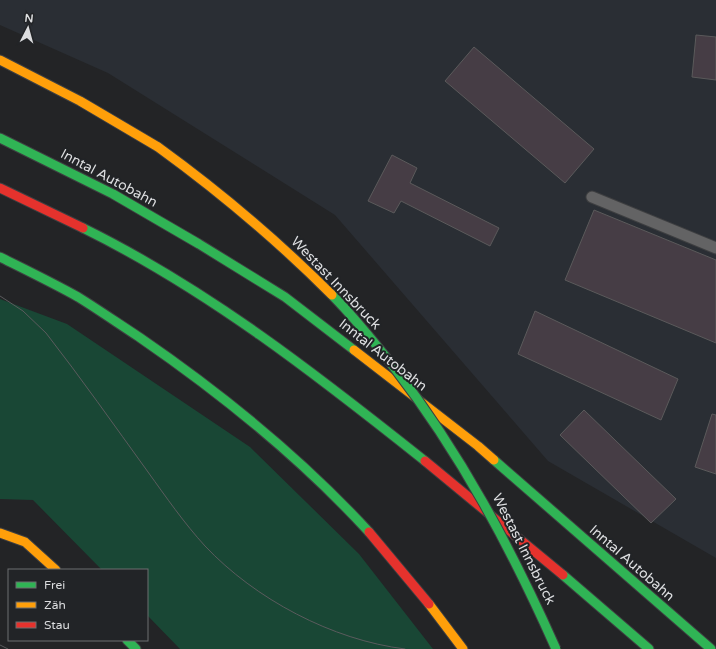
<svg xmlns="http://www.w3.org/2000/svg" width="716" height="649" font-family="'Varela Round',sans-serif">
	<rect width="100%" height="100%" fill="#232426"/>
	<path fill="#2a2e34" d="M0,0H716V558L548,461L335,215L108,73L0,25Z"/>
	<path fill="#194735" d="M0,299L67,324L250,447L359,554L433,649H180L147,615V570H102L33,500L0,499Z"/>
	<g fill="#463d45" stroke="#5b5a5b">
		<path d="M696,35L716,37V80L692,77Z"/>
		<path d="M474,47L594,149L565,183L445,81Z"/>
		<path d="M392,155L417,168L410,183L499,228L490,246L401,201L394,213L368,201Z"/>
		<path d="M594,210L716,260V343L565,280Z"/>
		<path d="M535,311L678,379L661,420L518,354Z"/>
		<path d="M584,410L676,499L651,523L560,435Z"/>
		<path d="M712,414L716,415V474L695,467Z"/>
	</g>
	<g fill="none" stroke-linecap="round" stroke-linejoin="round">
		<defs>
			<path id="lane" d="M592,197L716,248"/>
			<g id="fast">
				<path d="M0,138L113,194L199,244L285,297L354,350"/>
				<path d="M83,228C207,289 317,375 425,461"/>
				<path d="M0,257C26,270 53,283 78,297C99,310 119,324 139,337C222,394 301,458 369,532"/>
				<path d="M494,460L711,649"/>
				<path d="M563,575L649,649"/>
				<path d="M127,640L136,649"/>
			</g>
			<g id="slow">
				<path d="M0,60L80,101L158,147"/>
				<path d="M354,350L478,446L494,460"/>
				<path d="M0,533L25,542L56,570"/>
				<path d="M429,604L463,649"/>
			</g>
			<g id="jam">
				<path d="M0,188L83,228"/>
				<path d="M425,461L563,575"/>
				<path d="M369,532L429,604"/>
			</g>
		</defs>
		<use href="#lane" stroke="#3e3f41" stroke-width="13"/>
		<use href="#fast" stroke="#3e3f41" stroke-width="11"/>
		<use href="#slow" stroke="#3e3f41" stroke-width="11"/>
		<use href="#jam" stroke="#3e3f41" stroke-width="11"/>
		<use href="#lane" stroke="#636364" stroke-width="11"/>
		<use href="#fast" stroke="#30b455" stroke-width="9"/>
		<use href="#slow" stroke="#ff9f0a" stroke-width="9"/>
		<use href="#jam" stroke="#e5322d" stroke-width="9"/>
		<g stroke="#5a5b5d" stroke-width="1">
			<path d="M0,296L23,311L46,333C81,378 114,425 148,472C166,497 184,523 205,546C255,599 332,640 405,649"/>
			<path d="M0,645L8,649"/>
		</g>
		<defs>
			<path id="fast-bridge" d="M332,295C354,317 374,342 393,366C461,454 511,548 556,649"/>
			<path id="slow-bridge" d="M158,147C220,192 278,241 332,295"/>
		</defs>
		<use href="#fast-bridge" stroke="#3e3f41" stroke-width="11" stroke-linecap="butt"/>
		<use href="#slow-bridge" stroke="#3e3f41" stroke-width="11" stroke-linecap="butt"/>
		<use href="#fast-bridge" stroke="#30b455" stroke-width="9"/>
		<use href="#slow-bridge" stroke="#ff9f0a" stroke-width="9"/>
	</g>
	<g text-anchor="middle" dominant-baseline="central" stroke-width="4" stroke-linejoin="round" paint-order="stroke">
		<g font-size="14" fill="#dcdddf" stroke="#222427">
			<text transform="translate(109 178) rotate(28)">Inntal Autobahn</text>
			<text transform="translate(336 283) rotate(46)">Westast Innsbruck</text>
			<text transform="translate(383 355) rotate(38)">Inntal Autobahn</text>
			<text transform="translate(524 549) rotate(63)">Westast Innsbruck</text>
			<text transform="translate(632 563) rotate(41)">Inntal Autobahn</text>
		</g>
	</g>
	<rect x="8" y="569" width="140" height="72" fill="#222427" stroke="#6c6e71"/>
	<rect x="16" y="582" width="20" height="6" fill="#30b455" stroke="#6c6e71"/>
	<text x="44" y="589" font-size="12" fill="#dcdddf">Frei</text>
	<rect x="16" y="602" width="20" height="6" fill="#ff9f0a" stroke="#6c6e71"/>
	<text x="44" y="609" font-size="12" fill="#dcdddf">Zäh</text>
	<rect x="16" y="622" width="20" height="6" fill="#e5322d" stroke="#6c6e71"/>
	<text x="44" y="629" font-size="12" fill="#dcdddf">Stau</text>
	<g transform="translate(28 28) rotate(6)" stroke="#222427" stroke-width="3" paint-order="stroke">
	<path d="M0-3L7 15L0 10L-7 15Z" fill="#dcdddf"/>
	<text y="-6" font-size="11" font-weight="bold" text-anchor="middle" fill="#dcdddf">N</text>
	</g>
</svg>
